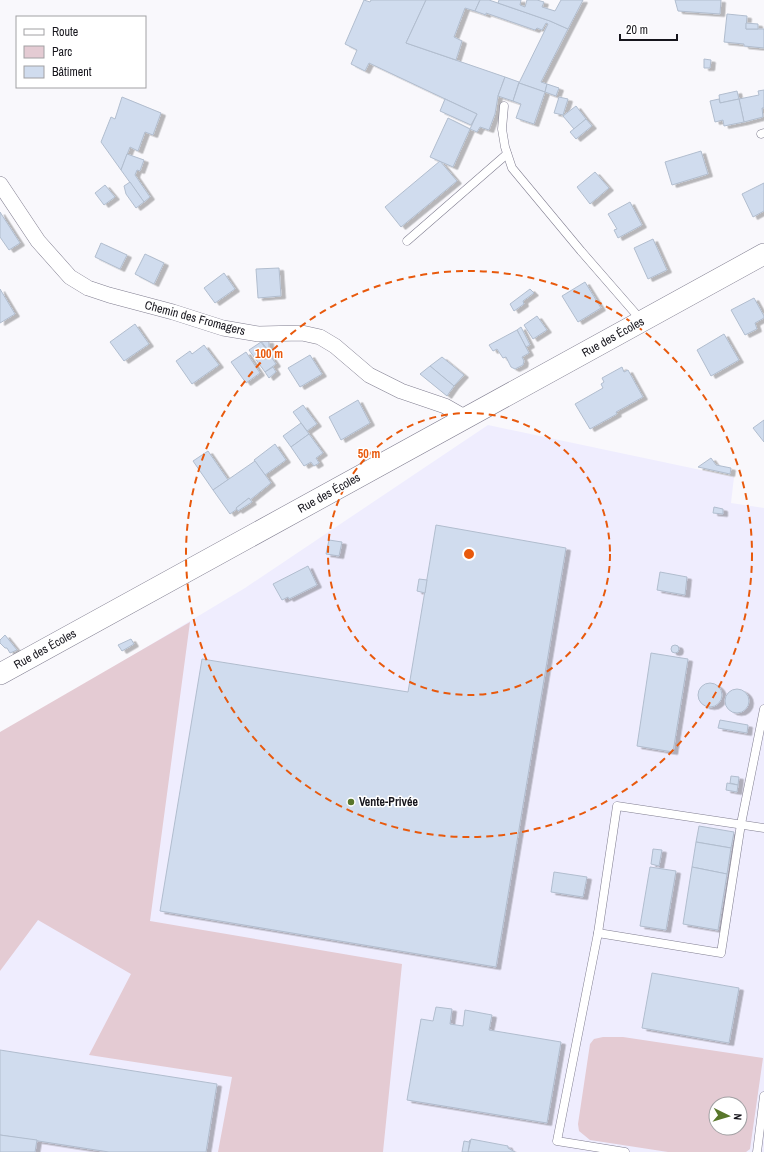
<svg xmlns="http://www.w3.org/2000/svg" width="764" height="1152" font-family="'Archivo Narrow',sans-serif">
	<defs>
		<filter id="shadow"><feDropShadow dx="4.5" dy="2.5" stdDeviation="0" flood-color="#0004"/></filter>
	</defs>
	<rect width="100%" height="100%" fill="#f9f8fc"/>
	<path fill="#efedfe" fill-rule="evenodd" d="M488,425L734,477L731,503L764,508V1152H0V735L245,588ZM716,1104H740V1128H716Z"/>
	<g fill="#e4cbd3" fill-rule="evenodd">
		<path d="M190,622L150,921L402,964L383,1152H218L232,1077L89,1055L131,974L38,920L0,971V732Z"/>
		<path d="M603,1037H623L763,1058L750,1149L746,1152H668L590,1140L579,1131L578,1124L590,1044L594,1039ZM716,1104H740V1128H716Z"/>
	</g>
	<g fill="#d0dcee" stroke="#b1bdce" filter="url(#shadow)">
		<path d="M364,0L370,2L371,0H426L406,43L505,77L498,96L495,114L489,130L480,127L477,132L470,129L477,114L369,63L365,71L351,64L357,50L345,44Z"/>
		<path d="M426,0H480L475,11L465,8L454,37L462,41L456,60L406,43Z"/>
		<path d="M480,0H489L550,21L568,29L541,82L547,84L545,92L519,83L548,24L546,23L542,30L537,28L535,30L486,13V15L475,11Z"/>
		<path d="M499,0H521L520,5L525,7L527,0H537L544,2L542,7L555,11L561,0H583L568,29L550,21L498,3Z"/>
		<path d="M675,0H721L720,14L678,11Z"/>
		<path d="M727,14L747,16L746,29H764V48L744,46V44L724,42Z"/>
		<path d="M746,23L758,24V29H746Z"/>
		<path d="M704,59L711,60L710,68H704Z"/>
		<path d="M505,77L519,82L513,101L498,96Z"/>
		<path d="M519,83L545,92L534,124L516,118L521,104L513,101Z"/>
		<path d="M547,84L559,88L556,96L545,92Z"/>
		<path d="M764,90V108H762L763,117L744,122L739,99L759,95L758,91Z"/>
		<path d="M737,91L739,99L720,103L719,95Z"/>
		<path d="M122,97L161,113L153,135L145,132L138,151L130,147L121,170L101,142L111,117L115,119Z"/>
		<path d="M559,97L568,99L563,115L554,113Z"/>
		<path d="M445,99L477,114L471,125L440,111Z"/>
		<path d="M719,99L720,103L739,99L744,122L724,126L723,120L715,122L710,101Z"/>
		<path d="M576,106L586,119L574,129L563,116Z"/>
		<path d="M448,118L470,129L453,167L430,157Z"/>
		<path d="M586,119L592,126L576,139L570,132Z"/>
		<path d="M701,151L708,174L672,185L665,162Z"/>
		<path d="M127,154L144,160L140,171L137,170L135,175L150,197L144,202L121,170Z"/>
		<path d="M440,161L457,181L401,227L385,207Z"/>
		<path d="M595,172L609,188L590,204L577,187Z"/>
		<path d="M130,182L144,202L136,208L126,194L124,186Z"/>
		<path d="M764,183V211L753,217L742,194Z"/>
		<path d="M105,185L115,197L104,205L95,193Z"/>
		<path d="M630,202L642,225L618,238L614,230L617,229L608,214Z"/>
		<path d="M0,212L20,243L9,250L0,237Z"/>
		<path d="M653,239L667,270L648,279L634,248Z"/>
		<path d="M101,243L127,255L120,269L95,257Z"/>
		<path d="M145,254L164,263L154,284L135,274Z"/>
		<path d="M279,268L281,296L258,298L256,269Z"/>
		<path d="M224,273L235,289L215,303L204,288Z"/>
		<path d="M585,282L601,308L578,322L562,296Z"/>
		<path d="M0,289L15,314L0,323Z"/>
		<path d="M530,289L534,293L523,301L524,304L514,311L510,304Z"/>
		<path d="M754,298L764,316V318L755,323L757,329L745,335L731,310Z"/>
		<path d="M537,316L547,330L533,339L524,325Z"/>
		<path d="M135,324L149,344L124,361L110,342Z"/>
		<path d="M521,327L530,345L526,347L517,330Z"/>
		<path d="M517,330L529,353L522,357L524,361L523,365L515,369L511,367L506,357L503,358L497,349L493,351L489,345Z"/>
		<path d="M724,334L739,360L711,376L697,350Z"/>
		<path d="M261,341H269V349H267Z"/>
		<path d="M261,342L276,364L265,372L249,350Z"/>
		<path d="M204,345L219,365L192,384L176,361L190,351L192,354Z"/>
		<path d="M246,352L260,373L246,383L231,362Z"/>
		<path d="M310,355L322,374L300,387L288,368Z"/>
		<path d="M442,357L464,375L454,386L430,366Z"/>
		<path d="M430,366L454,386L447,396L420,374Z"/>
		<path d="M273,367L276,372L269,378L265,372Z"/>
		<path d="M622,367L624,372L628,370L643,397L616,412L617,414L590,429L575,404L603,388L601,384L604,382L602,378Z"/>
		<path d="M358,400L370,423L341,440L329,417Z"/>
		<path d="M303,405L317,424L307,431L293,412Z"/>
		<path d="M764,420V442L753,428Z"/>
		<path d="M301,423L309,434L291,447L283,436Z"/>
		<path d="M309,434L323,453L316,458L319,463L314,466L311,462L304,466L291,447Z"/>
		<path d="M275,444L286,460L265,475L254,460Z"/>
		<path d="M208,451L228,480L213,490L193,461Z"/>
		<path d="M711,458L716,465L731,468L730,474L698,467Z"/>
		<path d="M255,461L271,483L250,500L249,498L236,508L237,509L230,514L213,490Z"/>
		<path d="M249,498L252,502L238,511L236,508Z"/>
		<path d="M714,507L723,509V514L713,513Z"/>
		<path d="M436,525L566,548L496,967L160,911L202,659L408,692Z"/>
		<path d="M329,540L342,542L339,556L326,554Z"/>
		<path d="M308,566L317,585L289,599L288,597L282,600L273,584Z"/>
		<path d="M660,572L687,577L685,595L657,590Z"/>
		<path d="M419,579L427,580L425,593L417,591Z"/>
		<path d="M5,635L17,650L10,653L7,648H5L0,643V640Z"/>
		<path d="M131,639L134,644L122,651L118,645Z"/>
		<circle cx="675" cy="649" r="4"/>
		<path d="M651,653L688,659L673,752L637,746Z"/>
		<circle cx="710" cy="695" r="12"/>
		<circle cx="737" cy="701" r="12"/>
		<path d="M720,720L748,725L747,733L718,728Z"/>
		<path d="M731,776L739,777L738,785L730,783Z"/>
		<path d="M727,783L738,785L737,792L726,790Z"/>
		<path d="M699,826L734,832L731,848L696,842Z"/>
		<path d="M696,842L731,848L727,874L692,867Z"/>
		<path d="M653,849L662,850L659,866L651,864Z"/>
		<path d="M650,867L676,871L666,930L640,926Z"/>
		<path d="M692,867L727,874L718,930L683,924Z"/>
		<path d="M554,872L587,877L583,897L551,892Z"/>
		<path d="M652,973L739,988L729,1043L642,1028Z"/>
		<path d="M436,1007L452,1009L450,1024L463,1026L465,1010L492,1015L489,1030L561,1042L547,1123L407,1100L421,1019L433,1021Z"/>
		<path d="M0,1050L217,1084L206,1152H109L0,1135Z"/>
		<path d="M0,1135L37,1140L35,1152H0Z"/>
		<path d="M471,1139L508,1146V1148L515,1152H468Z"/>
		<path d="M470,1140L468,1152H462L464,1141L469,1142Z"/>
	</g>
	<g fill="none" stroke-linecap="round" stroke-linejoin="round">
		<defs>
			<g id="lane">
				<path d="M504,106L502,129L505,147L512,168L581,251L642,321"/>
				<path d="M761,134L764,133"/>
				<path d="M407,241L507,154"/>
				<path d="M598,933L721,953L741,824L764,709"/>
				<path d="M625,1152L557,1141L598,933L617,806L764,828"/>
				<path d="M757,1152L764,1096"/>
			</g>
			<path id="street" d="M0,184L38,241L70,277L88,288L109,295L173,312L223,328L258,334L302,333L320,337L335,346L369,375L401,391L445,406L466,418"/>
			<path id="secondary" d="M0,674L764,254"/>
		</defs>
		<use href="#lane" stroke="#807e90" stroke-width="9"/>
		<use href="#street" stroke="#807e90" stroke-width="16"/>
		<use href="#secondary" stroke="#807e90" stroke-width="22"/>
		<use href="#lane" stroke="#fff" stroke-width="8"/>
		<use href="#street" stroke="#fff" stroke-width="15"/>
		<use href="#secondary" stroke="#fff" stroke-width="21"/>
	</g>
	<g fill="none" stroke="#e8590c" stroke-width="2" stroke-dasharray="7 5">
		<circle cx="469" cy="554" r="141"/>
		<circle cx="469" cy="554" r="283"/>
	</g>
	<circle fill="#58762b" stroke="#fff" stroke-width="1.5" cx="351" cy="802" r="4"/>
	<g text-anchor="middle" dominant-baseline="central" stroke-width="3" stroke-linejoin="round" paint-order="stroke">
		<g font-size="12" fill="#16151c" stroke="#fff">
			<text transform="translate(195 318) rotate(15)">Chemin des Fromagers</text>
			<text transform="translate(613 337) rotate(-29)">Rue des Écoles</text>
			<text transform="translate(329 493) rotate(-29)">Rue des Écoles</text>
			<text transform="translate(45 649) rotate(-29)">Rue des Écoles</text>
		</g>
		<g font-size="12" font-weight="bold" fill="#16151c" stroke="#fff" text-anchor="start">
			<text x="359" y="802">Vente-Privée</text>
		</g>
	</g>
	<circle cx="469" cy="554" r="6" fill="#e8590c" stroke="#fff" stroke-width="2"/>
	<g font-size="12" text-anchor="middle" font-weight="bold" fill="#e8590c" stroke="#fff" stroke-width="3" stroke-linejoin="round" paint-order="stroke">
		<text x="269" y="358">100 m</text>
		<text x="369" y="458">50 m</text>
	</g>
	<rect x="16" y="16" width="130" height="72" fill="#ffffff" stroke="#a2a1a4"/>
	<rect x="24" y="29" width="20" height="6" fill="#ffffff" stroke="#a2a1a4"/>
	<text x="52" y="36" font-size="12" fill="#16151c">Route</text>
	<rect x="24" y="46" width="20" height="12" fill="#e4cbd3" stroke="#a2a1a4"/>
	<text x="52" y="56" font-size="12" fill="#16151c">Parc</text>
	<rect x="24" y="66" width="20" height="12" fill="#d0dcee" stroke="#a2a1a4"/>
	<text x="52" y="76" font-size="12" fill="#16151c">Bâtiment</text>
	<g transform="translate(728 1116) rotate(95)"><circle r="19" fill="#ffffff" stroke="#a2a1a4"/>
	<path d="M0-3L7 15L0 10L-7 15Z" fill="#58762b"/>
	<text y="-6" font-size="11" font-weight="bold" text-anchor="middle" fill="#16151c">N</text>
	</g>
	<path d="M620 34v6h57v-6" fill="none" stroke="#16151c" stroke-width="2"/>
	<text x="626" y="34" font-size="12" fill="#16151c" stroke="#ffffff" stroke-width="3" paint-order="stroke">20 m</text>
</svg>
